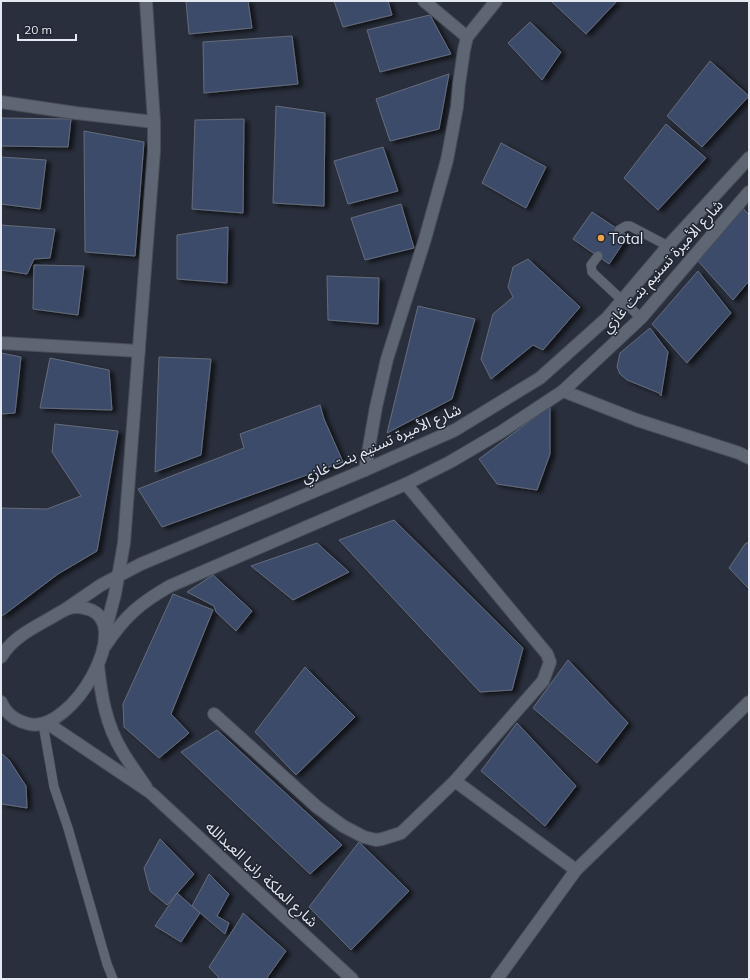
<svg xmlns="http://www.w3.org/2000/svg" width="750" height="980" font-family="Mulish,'Noto Sans Arabic',sans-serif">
	<defs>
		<filter id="shadow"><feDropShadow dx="4.5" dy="2.5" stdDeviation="2" flood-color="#0009"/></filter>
	</defs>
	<rect width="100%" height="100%" fill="#292f3c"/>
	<g fill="#3d4b6b" stroke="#656c7a" filter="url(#shadow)">
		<path d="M186,1H248L252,28L189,34Z"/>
		<path d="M334,1H388L392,15L343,27Z"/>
		<path d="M551,1H617L586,34Z"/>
		<path d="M430,15L451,54L380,72L367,30Z"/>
		<path d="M530,22L561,52L542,80L508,43Z"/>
		<path d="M292,36L298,84L204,93L203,42Z"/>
		<path d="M710,61L749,96L702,147L667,116Z"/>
		<path d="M449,74L439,129L390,141L376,99Z"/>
		<path d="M276,106L325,113L324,206L273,203Z"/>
		<path d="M1,118L71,119L68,147L1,146Z"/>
		<path d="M244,119L243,213L192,209L195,120Z"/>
		<path d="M666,124L706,158L658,210L624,178Z"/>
		<path d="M84,131L144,142L135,256L85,252Z"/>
		<path d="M501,143L546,167L526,208L482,183Z"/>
		<path d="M383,147L398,191L348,204L334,161Z"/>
		<path d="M1,157L46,160L40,209L1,204Z"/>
		<path d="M401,204L414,248L365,260L351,218Z"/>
		<path d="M743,208L749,215V281L733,300L698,261Z"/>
		<path d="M592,212L628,236L609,264L573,239Z"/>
		<path d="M1,225L55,229L50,258L34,259L27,274L1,270Z"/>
		<path d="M228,227L227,283L177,279V235Z"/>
		<path d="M528,259L580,307L543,350L533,345L491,379L481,359L493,314L513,297L508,287L513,267Z"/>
		<path d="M34,265L84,266L78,315L33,309Z"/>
		<path d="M698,271L731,313L687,363L652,324Z"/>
		<path d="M327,276L379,278L378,324L328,320Z"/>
		<path d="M418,306L475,319L452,399L387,433Z"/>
		<path d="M650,328L668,352L661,396L659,393L627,380L620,374L617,367L620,353Z"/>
		<path d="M1,353L21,357L15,413L1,414Z"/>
		<path d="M159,357L211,359L201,455L155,472Z"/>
		<path d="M50,358L109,370L112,410L40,408Z"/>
		<path d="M320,405L324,419L343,462L162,527L138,489L244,448L240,434Z"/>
		<path d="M550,406V454L537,490L497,484L479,459Z"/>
		<path d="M55,424L118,431L97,551L58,574L5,614L1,616V508L47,509L81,496L52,452Z"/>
		<path d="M394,520L523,648L512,690L480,692L339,540Z"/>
		<path d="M749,542V589L729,568L745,544Z"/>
		<path d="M317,543L349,572L293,600L251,566Z"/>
		<path d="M213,575L252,611L236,631L216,612L214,606L187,592Z"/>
		<path d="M173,594L213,610L171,714L189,733L159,758L124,727L123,704Z"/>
		<path d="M568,660L628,723L597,763L533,708Z"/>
		<path d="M305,667L355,717L296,775L255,732Z"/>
		<path d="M517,723L576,786L545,826L481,771Z"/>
		<path d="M217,730L342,845L310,874L181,752Z"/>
		<path d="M1,753L9,760L26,786L27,808L2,804L1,803Z"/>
		<path d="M160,839L194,874L167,905L150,891L144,868Z"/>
		<path d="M359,842L409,891L351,950L309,907Z"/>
		<path d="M209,874L229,894L217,916L229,923L225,934L192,906Z"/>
		<path d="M177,893L200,913L181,942L155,926Z"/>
		<path d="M243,913L286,951L266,979H220L209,967L240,919Z"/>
	</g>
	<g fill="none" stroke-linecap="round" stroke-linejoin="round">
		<defs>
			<g id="service">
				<path d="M619,230L626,226H630L668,246"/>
				<path d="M598,256L591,265L592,272L641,318"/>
				<path d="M43,724L54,787L68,828L107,964L113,979"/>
			</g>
			<g id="minor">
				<path d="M424,1L467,37"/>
				<path d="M1,102L76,113L154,122"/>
				<path d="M1,343L139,351"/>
				<path d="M563,391L637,420L739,453L749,458"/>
				<path d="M365,470L376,407L387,359L425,239L447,160L457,107L459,84L464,50L467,37L496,1"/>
				<path d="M406,484L547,654L550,662L543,681L455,781L576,870"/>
				<path d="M105,632L115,594L124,543L154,151V122L146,1"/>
				<path d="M214,714L317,807L343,826L364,837L376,840L382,839L401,833L455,781"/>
				<path d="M497,979L576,870L749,702"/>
			</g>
			<g id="secondary">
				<path d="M66,609L101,585L141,564L365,470L455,430L540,378L607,318L668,246L749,158"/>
				<path d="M105,646C124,617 140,603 170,586L406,484L450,462L501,432L563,391L641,318L749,192"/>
				<path d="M1,657C14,635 38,626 59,613C69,607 76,605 88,609C136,623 72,734 29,724C16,721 6,714 1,702"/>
				<path d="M98,665C101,695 106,725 122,751C129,763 138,775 146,787"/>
				<path d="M47,723L151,793L352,979"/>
			</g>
		</defs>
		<use href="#service" stroke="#494d58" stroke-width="10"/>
		<use href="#minor" stroke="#494d58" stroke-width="14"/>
		<use href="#secondary" stroke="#494d58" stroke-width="14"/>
		<use href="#service" stroke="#5e6573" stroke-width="9"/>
		<use href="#minor" stroke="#5e6573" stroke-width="12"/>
		<use href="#secondary" stroke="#5e6573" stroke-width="12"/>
	</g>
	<circle fill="#f4a344" stroke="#1f2531" stroke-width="1.5" cx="601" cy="238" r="4"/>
	<g text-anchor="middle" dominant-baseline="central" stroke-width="3" stroke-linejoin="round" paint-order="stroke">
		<g font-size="15" fill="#e4e8f0" stroke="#1f2531" text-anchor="start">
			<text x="609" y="238">Total</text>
		</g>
		<g font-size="15" fill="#e4e8f0" stroke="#1f2531">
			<text transform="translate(662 266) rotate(-48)">شارع الأميرة تسنيم بنت غازي</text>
			<text transform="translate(381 443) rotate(-24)">شارع الأميرة تسنيم بنت غازي</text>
			<text transform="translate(262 874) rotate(43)">شارع الملكة رانيا العبدالله</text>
		</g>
	</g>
	<rect width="750" height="980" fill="none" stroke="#e4e8f0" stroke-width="4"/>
	<path d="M18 34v6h58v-6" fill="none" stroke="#e4e8f0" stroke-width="2"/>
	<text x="24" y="34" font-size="12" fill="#e4e8f0" stroke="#1f2531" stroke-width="3" paint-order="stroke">20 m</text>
</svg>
